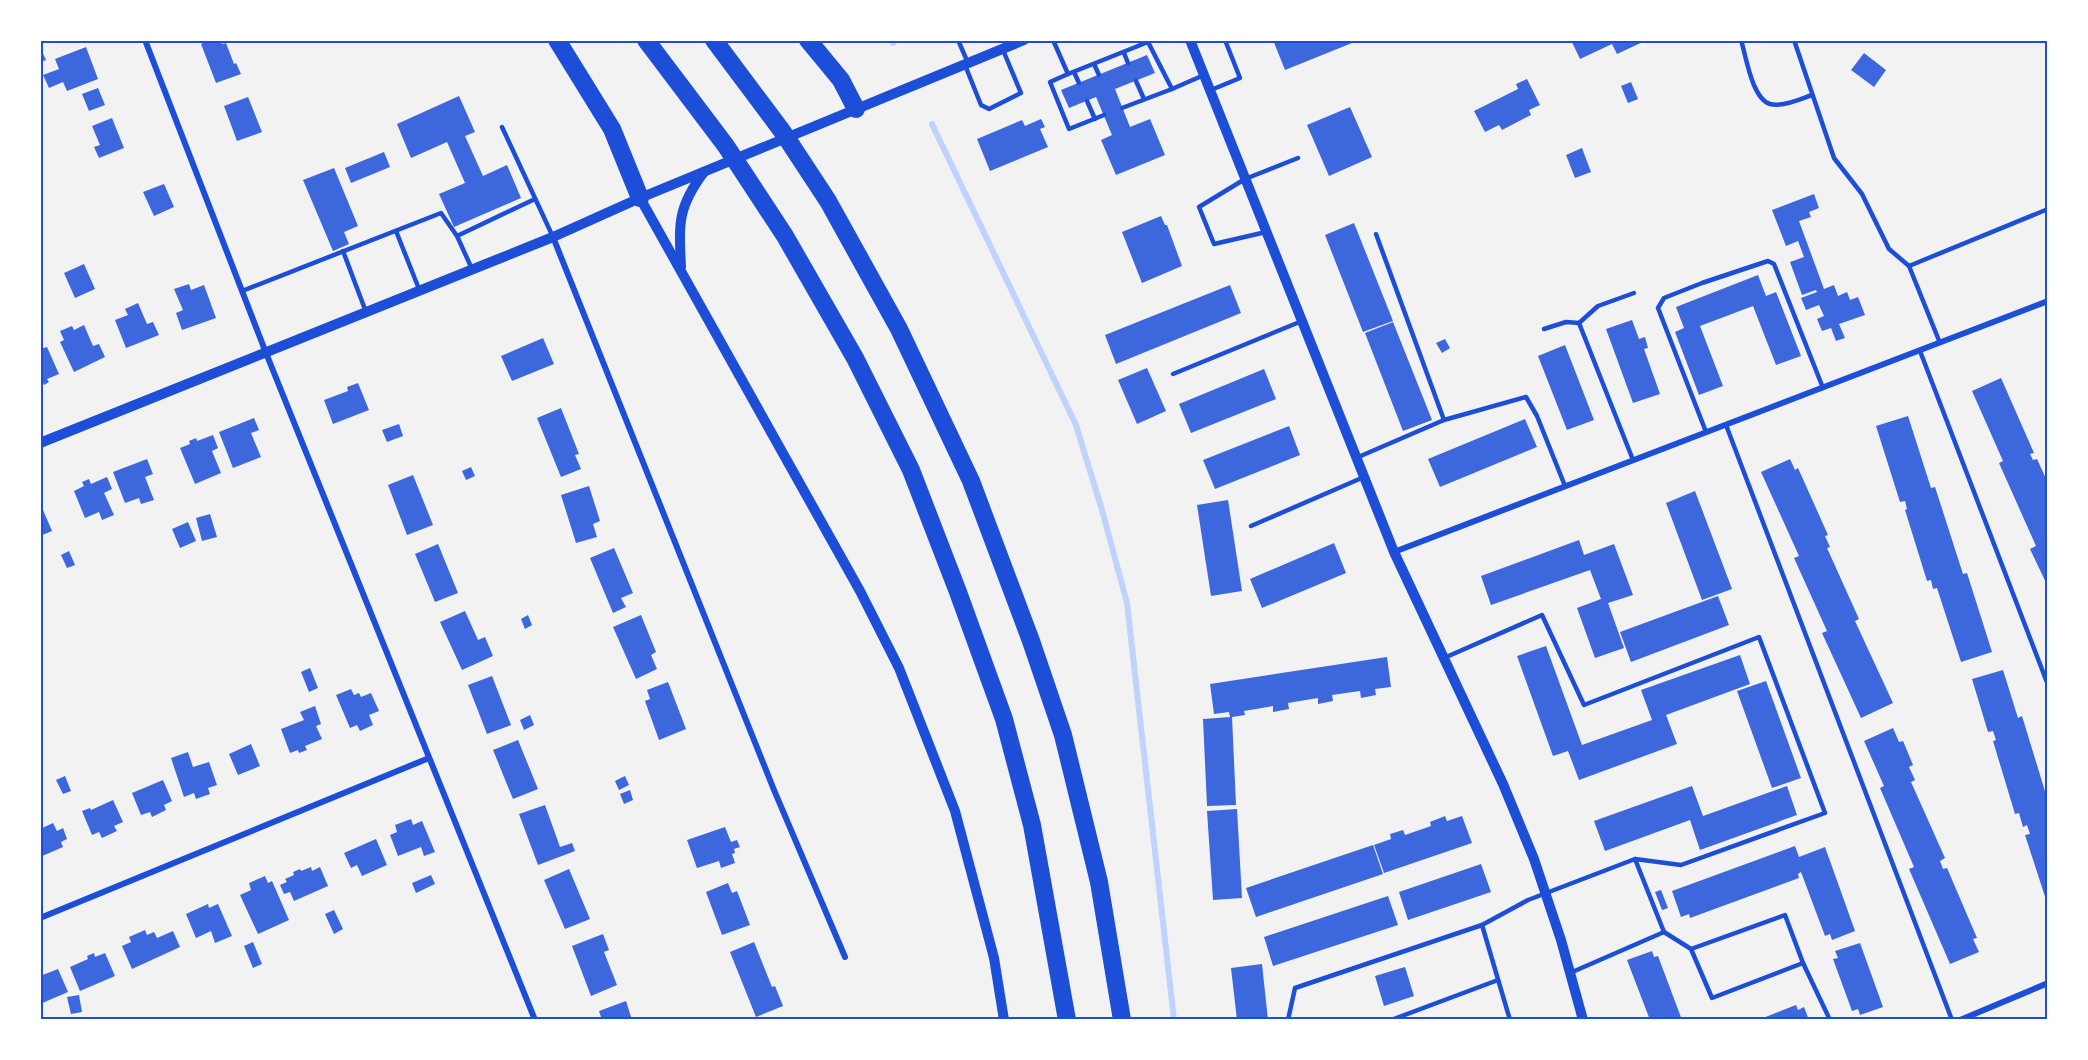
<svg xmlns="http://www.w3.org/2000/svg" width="2088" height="1060" font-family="'Source Serif 4',serif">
	<rect width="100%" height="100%" fill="#f2f2f2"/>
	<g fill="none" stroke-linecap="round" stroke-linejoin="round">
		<g stroke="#bfd3fe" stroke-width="6">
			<path d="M891,40L893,43"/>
			<path d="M932,124L1076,425L1102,510L1127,603L1174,1020"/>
		</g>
	</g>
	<g fill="#3d67dc">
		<path d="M209,40H221L222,44L226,43L234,64L236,63L241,74L216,83L201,44Z"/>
		<path d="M1273,40H1351L1352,43L1285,70Z"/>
		<path d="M1571,40H1647L1617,54L1612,44L1580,59Z"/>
		<path d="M40,47L46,60L40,62Z"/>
		<path d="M86,47L98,79L67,91L63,82L49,88L43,75L59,69L55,59Z"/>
		<path d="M1864,53L1886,70L1874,87L1851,70Z"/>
		<path d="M1147,55L1155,73L1115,89L1130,127L1150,119L1165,155L1116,175L1101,140L1112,135L1096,97L1069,108L1061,90Z"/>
		<path d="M1527,79L1540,105L1529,110L1531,115L1502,130L1499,125L1485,132L1474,111L1518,89L1516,84Z"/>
		<path d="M1631,82L1638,99L1628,103L1621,86Z"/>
		<path d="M98,88L105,105L89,111L82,94Z"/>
		<path d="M459,96L475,132L465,136L483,176L507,165L521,198L454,227L439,194L465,183L447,142L411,158L397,124Z"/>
		<path d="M248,97L262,132L237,141L224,106Z"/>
		<path d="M1350,107L1372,157L1329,176L1307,125Z"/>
		<path d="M112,118L124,148L99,158L94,147L100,145L92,126Z"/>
		<path d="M1041,119L1045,127L1040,129L1048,147L990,171L977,139L1022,120L1025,126Z"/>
		<path d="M1582,148L1591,172L1575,178L1566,155Z"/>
		<path d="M384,152L390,167L351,183L345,168Z"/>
		<path d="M334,168L358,226L344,232L349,244L333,251L303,180Z"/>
		<path d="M164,184L174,207L154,216L143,192Z"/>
		<path d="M1814,194L1819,208L1809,212L1811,217L1799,221L1824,289L1834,285L1838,296L1847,292L1850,300L1858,297L1865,315L1839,324L1845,338L1836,341L1831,328L1822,331L1817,319L1824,316L1819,305L1806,310L1801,298L1817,292L1816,290L1802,295L1790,262L1804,257L1798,241L1786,246L1772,210Z"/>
		<path d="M1161,216L1165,225H1167L1182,266L1142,283L1122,232Z"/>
		<path d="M1354,223L1393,321L1363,332L1325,235Z"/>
		<path d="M84,264L95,289L75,298L64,273Z"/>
		<path d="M1758,275L1766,296L1776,292L1801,356L1776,365L1753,306L1700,326L1723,386L1699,395L1675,332L1684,328L1676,307Z"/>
		<path d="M189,284L191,290L204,285L216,318L182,330L176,313L183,310L174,289Z"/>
		<path d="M1230,285L1241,313L1116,364L1105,335Z"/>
		<path d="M138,303L147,324L153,322L159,335L126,348L115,320L128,315L125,309Z"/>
		<path d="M1632,320L1639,339L1645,337L1648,348L1644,349L1660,394L1633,403L1606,329Z"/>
		<path d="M1393,322L1432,420L1403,431L1365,333Z"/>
		<path d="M84,325L93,346L99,344L105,357L74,372L60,342L64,340L60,331L72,326L74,330Z"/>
		<path d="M543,338L554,364L512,381L501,356Z"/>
		<path d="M1445,339L1450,348L1442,353L1436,343Z"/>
		<path d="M1565,345L1594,420L1567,430L1538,356Z"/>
		<path d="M47,347L59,374L47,379L49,382L44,385L42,381L40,382V349Z"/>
		<path d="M1147,368L1166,411L1137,424L1118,380Z"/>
		<path d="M1264,369L1276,399L1191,433L1179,404Z"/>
		<path d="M2001,378L2034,453L2030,454L2033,460L2037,459L2048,483V587L2030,549L2036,546L1999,463L2003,461L1972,391Z"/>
		<path d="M358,383L369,410L333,424L324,400L348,391L347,387Z"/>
		<path d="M561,408L579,454L575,455L581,469L561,477L537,418Z"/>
		<path d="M1908,416L1931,488L1935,487L1963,574L1967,573L1992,652L1961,662L1937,588L1933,589L1931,580L1927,581L1905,510L1907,509L1905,501L1900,502L1876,426Z"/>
		<path d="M254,418L259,430L251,433L261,457L233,468L219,432Z"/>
		<path d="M1525,419L1537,447L1440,487L1428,459Z"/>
		<path d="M399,424L403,436L387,442L382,430Z"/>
		<path d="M1289,426L1300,455L1215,489L1203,460Z"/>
		<path d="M213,435L218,448L212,451L221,473L195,484L180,448L190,444L189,441L196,438L197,441Z"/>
		<path d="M147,459L153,474L145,477L154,500L141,504L139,498L125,503L113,472Z"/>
		<path d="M1790,459L1795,470L1798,468L1828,535L1825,536L1830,547L1827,548L1859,619L1855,621L1893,703L1861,718L1822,633L1827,631L1794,558L1799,556L1761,472Z"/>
		<path d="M471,467L475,476L466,480L462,471Z"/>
		<path d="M413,475L433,525L407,535L388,485Z"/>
		<path d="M107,477L112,489L104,493L114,515L102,520L99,512L85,518L74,491L84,486L82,482L89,479L91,484Z"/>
		<path d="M589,486L600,521L593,524L597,537L576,543L561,495Z"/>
		<path d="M1695,491L1732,589L1702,600L1666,503Z"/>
		<path d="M1228,500L1242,591L1211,596L1197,505Z"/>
		<path d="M40,503L52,531L40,536Z"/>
		<path d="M210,514L217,537L202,541L196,518Z"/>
		<path d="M188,522L196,541L180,548L172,529Z"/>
		<path d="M1579,540L1584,555L1614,544L1633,595L1608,603L1624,648L1595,658L1577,608L1601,599L1590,570L1491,605L1481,576Z"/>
		<path d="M1334,543L1346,573L1262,608L1250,579Z"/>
		<path d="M438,544L458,593L435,602L415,554Z"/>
		<path d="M614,548L633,593L621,598L626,607L613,613L590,558Z"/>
		<path d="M69,551L75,565L67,568L61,555Z"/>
		<path d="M1718,596L1729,625L1631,662L1620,632Z"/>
		<path d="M465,611L478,640L485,637L493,656L462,670L440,622Z"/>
		<path d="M528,615L532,625L525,629L521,619Z"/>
		<path d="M641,615L656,652L651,655L657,669L636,679L613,627Z"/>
		<path d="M1546,646L1582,745L1652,720L1641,690L1740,655L1750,684L1666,715L1677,744L1579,780L1568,751L1553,756L1517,656Z"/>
		<path d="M1387,657L1391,687L1375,689L1376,695L1361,698L1360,691L1332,695L1333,701L1318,704V698L1288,703L1289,709L1273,712V706L1244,711L1245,715L1232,717L1236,805L1207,806L1203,719L1230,717L1229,712L1214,714L1210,684Z"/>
		<path d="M310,668L318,688L309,692L301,672Z"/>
		<path d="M2003,670L2018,718L2022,716L2048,801V906L2025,835L2030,834L2027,825L2023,827L2019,813L2015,814L1993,741L1996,740L1993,731L1988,732L1972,679Z"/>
		<path d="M492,676L511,725L487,734L468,685Z"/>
		<path d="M1766,681L1801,778L1772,788L1737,691Z"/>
		<path d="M668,682L686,729L659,740L645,701L650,699L647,690Z"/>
		<path d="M351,689L354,695L359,693L361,697L371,693L379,711L369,715L373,725L360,731L357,725L350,728L336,695Z"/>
		<path d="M315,706L321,724L316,726L322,739L305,746L307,750L299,753L298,750L290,753L281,729L304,720L300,712Z"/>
		<path d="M530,715L534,725L524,730L520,720Z"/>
		<path d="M1893,728L1899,742L1903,741L1913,765L1909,767L1915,780L1911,782L1945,858L1940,861L1943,869L1947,868L1977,938L1973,939L1979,952L1950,964L1909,869L1914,867L1880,788L1884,786L1864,741Z"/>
		<path d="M518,740L538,789L513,799L493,750Z"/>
		<path d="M251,744L260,766L238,775L229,754Z"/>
		<path d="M188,752L193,767L209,762L217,785L208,788L210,794L196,799L194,793L184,797L171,758Z"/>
		<path d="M65,776L71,791L63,794L56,780Z"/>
		<path d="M625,776L629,785L619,790L615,781Z"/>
		<path d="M163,780L172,801L164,805L166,810L152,817L150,812L141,815L132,793Z"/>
		<path d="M1692,786L1703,816L1787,786L1797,815L1700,850L1690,820L1605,851L1594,821Z"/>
		<path d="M630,790L633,800L624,804L620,794Z"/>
		<path d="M113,800L123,822L114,826L117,831L102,838L99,832L92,835L82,811L90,808L91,810Z"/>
		<path d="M545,805L560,847L572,843L575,851L538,865L519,814Z"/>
		<path d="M1237,809L1242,898L1213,900L1207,811Z"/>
		<path d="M1445,816L1447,821L1462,816L1472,843L1384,873L1374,845L1391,839L1390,834L1403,830L1405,835L1431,826L1430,822Z"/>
		<path d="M411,819L413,825L422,821L435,852L424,856L421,847L398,856L390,835L397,832L395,825Z"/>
		<path d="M53,823L57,831L63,828L67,839L61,842L63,847L40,857V829Z"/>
		<path d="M725,827L731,842L737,840L740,847L734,849L735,853L732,854L735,863L721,868L719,861L697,868L687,840Z"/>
		<path d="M376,839L387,865L362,876L357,865L351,868L344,853Z"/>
		<path d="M1373,845L1383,874L1256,917L1246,888Z"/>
		<path d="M1795,846L1799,857L1825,847L1855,931L1832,940L1830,934L1825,936L1801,872L1798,874L1799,878L1690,918L1689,914L1681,917L1672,891Z"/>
		<path d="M1481,864L1491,892L1408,920L1399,892Z"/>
		<path d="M311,867L312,871L320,867L328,886L294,901L290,892L284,894L280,885L287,882L285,879L294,875L293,872L300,869L301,871Z"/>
		<path d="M569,869L590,919L565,929L544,880Z"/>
		<path d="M431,875L435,884L416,893L412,883Z"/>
		<path d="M265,876L268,883L272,881L289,920L258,934L240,895L251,890L249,883Z"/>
		<path d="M728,883L732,893L737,891L750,925L722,935L706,892Z"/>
		<path d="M1661,890L1668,908L1662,910L1655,892Z"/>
		<path d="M1388,896L1398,925L1273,966L1264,937Z"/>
		<path d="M208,904L209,908L218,904L232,936L215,943L211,931L196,938L186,914Z"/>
		<path d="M334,910L343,929L334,934L325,914Z"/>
		<path d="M145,930L147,935L154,932L157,938L173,931L180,947L132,969L122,946L131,942L129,937Z"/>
		<path d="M603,934L609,950L604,952L617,985L591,996L572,946Z"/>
		<path d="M253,942L262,964L253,968L244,946Z"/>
		<path d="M754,942L772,987L775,986L783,1006L756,1017L730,952Z"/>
		<path d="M1860,943L1883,1007L1860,1015L1858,1009L1852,1011L1833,959L1838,958L1835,951Z"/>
		<path d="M1652,951L1654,957L1658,956L1682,1020H1650L1627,960Z"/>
		<path d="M94,953L95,957L105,953L115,976L80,991L70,967L88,959L87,956Z"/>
		<path d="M1262,964L1268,1020H1237L1231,968Z"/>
		<path d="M1405,967L1414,996L1384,1006L1375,976Z"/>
		<path d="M58,969L68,992L40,1004V976Z"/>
		<path d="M79,995L82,1012L71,1014L67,997Z"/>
		<path d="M626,1001L632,1020H602L599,1011Z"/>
		<path d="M1796,1005L1798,1010L1804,1007L1809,1020H1758Z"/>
	</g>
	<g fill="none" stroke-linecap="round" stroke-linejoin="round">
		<g stroke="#1d4ed8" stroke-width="4.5">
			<path d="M958,40L968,63"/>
			<path d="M1053,40L1068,74L1148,42L1172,89L1204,75"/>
			<path d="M1741,40C1746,56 1752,99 1770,104C1783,107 1800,99 1812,95"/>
			<path d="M1794,40L1834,158L1862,194L1889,249L1909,266L1940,343"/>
			<path d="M1124,53L1128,63"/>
			<path d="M1094,64L1099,75"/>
			<path d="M965,65L981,105L989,109L1021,93L1003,50"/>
			<path d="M1074,72L1079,83"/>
			<path d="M1068,74L1050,82L1069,129L1104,115"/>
			<path d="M1136,81L1144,99"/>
			<path d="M1211,90L1240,78L1225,40"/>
			<path d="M1087,101L1095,119"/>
			<path d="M1122,108L1172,89"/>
			<path d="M502,127L553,237"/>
			<path d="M396,231L419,289"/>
			<path d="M1266,232L1214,244L1199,207L1245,179L1298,158"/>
			<path d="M1376,234L1444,420"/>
			<path d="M343,251L366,312"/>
			<path d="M1909,266L2048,209"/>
			<path d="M472,269L457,236L535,199"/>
			<path d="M242,291L441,213L457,236"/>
			<path d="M1544,329L1566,322L1579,323"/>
			<path d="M1920,351L2048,685"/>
			<path d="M1173,374L1302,321"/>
			<path d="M1726,425L1952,1020"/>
			<path d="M1706,432L1658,308L1664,298L1702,283L1768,261L1774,264L1823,388"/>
			<path d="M1356,458L1444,420L1526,397L1537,416L1565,486"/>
			<path d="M1633,460L1579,323L1598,306L1634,293"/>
			<path d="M1251,526L1364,477"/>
			<path d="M1635,859L1664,932L1691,949L1712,998L1803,963L1830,1020"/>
			<path d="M1482,925L1510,1020"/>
			<path d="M1691,949L1785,915L1803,963"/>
			<path d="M1570,973L1664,932"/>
			<path d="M1288,1020L1295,988L1482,925L1528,900L1635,859L1681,865L1825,813L1759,637L1584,705L1542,615L1444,658"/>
			<path d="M1391,1020L1498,980"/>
		</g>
		<g stroke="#1d4ed8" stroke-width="6">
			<path d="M145,40L266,353L535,1020"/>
			<path d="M553,237L774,790L845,957"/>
			<path d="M1394,552L2048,301"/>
			<path d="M40,918L429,758"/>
			<path d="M1960,1020L2048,983"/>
		</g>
		<g stroke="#1d4ed8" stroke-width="10">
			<path d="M1190,40L1394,552L1503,784L1534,859L1561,940L1583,1020"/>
			<path d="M640,198L860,591L899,668L955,811L994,958L1004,1020"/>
			<path d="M681,267C679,224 677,208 704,172"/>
			<path d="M40,443L553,237L640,198L1024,40"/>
		</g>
		<g stroke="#1d4ed8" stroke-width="18">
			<path d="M557,40L612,129L640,198"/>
			<path d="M646,40L726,146L785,236L855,358L911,470L958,592L1004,719L1032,825L1067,1020"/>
			<path d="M714,40L782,131L828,201L899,329L971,481L1031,641L1063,735L1099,882L1122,1020"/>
			<path d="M808,40L841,80L856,109"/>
		</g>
	</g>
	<rect width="2088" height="1060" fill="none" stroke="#ffffff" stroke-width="84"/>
	<rect x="42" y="42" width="2004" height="976" fill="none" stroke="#1d4ed8" stroke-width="2"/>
</svg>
